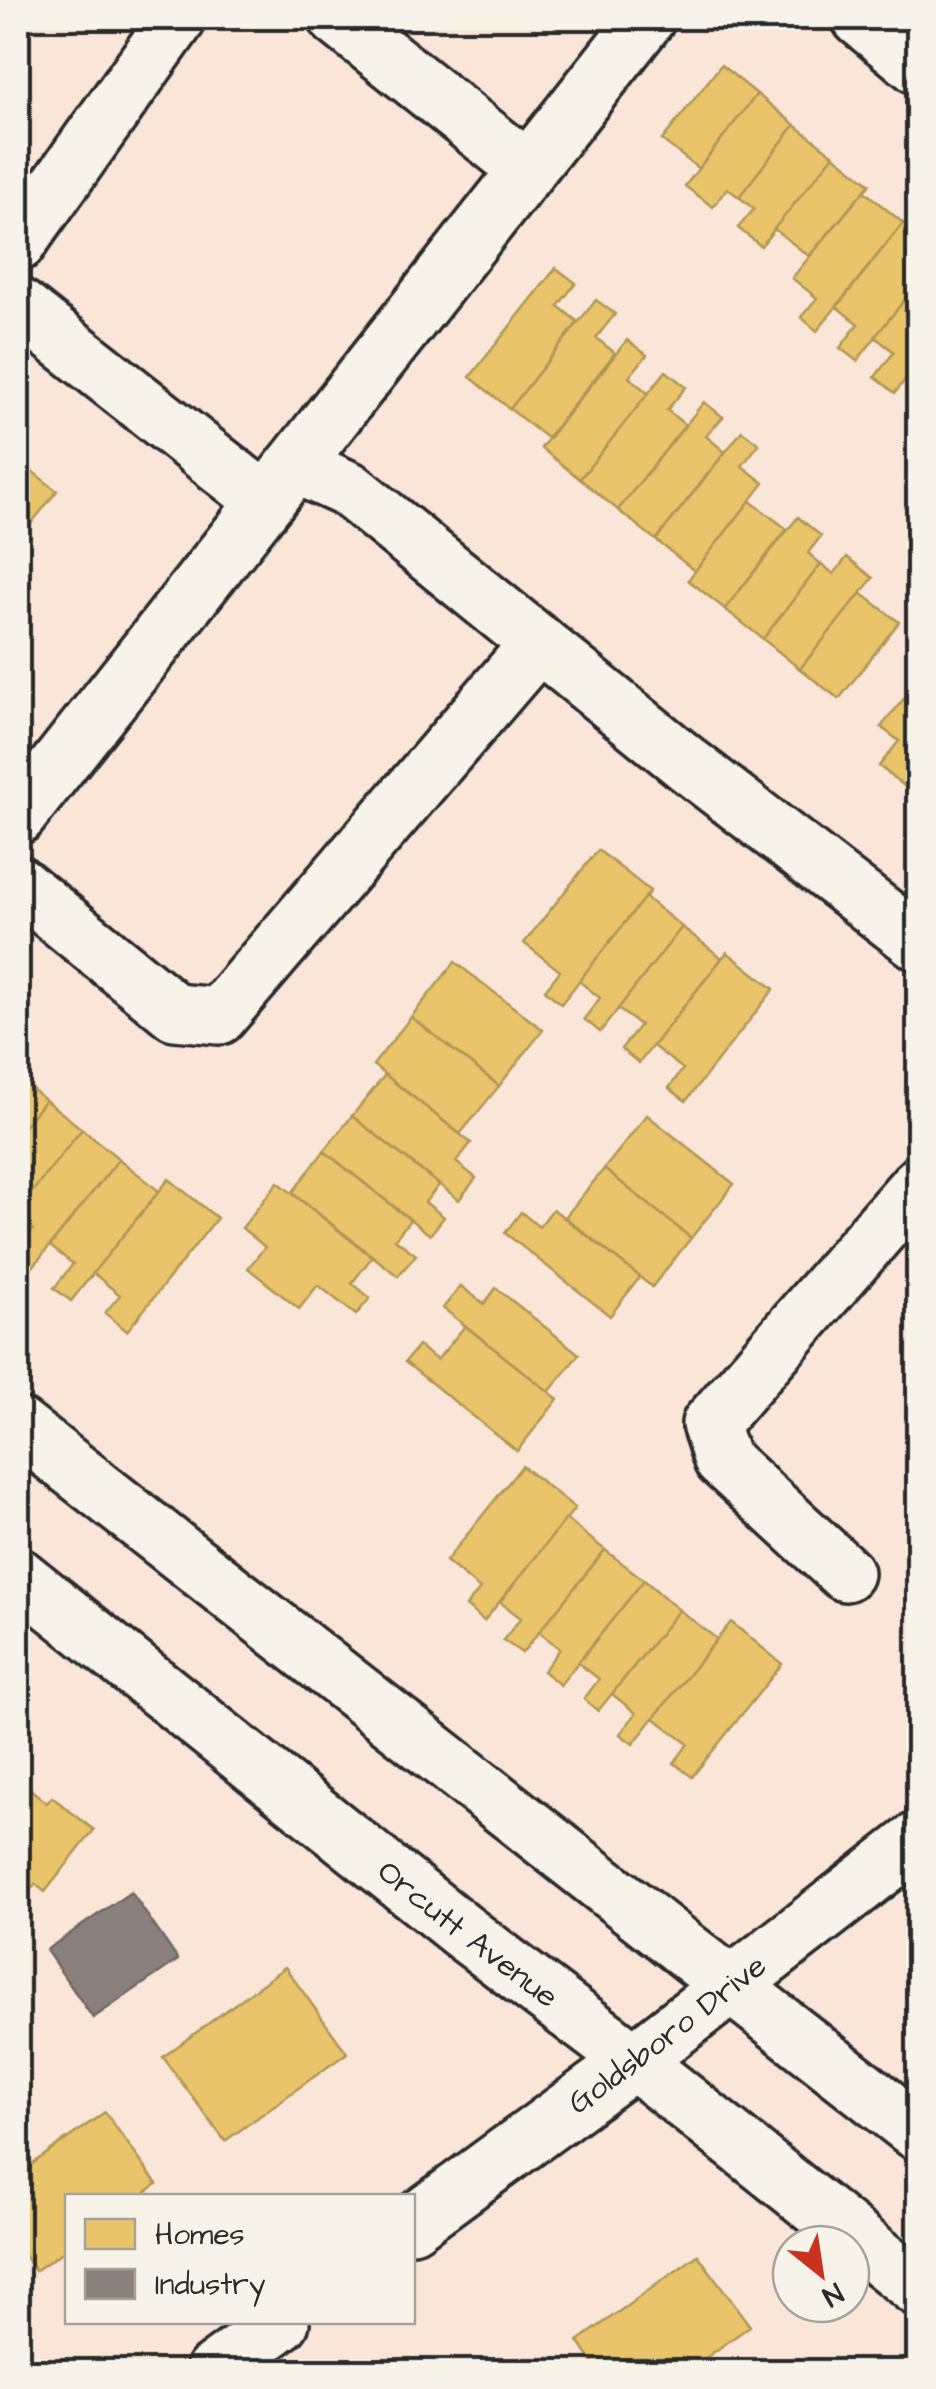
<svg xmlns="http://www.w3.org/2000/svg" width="936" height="2389" font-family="'Architects Daughter',sans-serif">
	<rect width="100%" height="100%" fill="#f9e6d8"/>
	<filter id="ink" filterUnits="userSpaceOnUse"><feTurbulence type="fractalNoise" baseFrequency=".01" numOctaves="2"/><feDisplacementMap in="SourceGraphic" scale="20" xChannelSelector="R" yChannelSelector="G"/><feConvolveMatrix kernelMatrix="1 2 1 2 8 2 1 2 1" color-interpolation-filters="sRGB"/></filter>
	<g filter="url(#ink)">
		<g fill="#e9c46a" stroke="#b09657" stroke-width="2.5">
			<path d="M721,65L757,94L699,169L662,140Z"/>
			<path d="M757,94L795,125L739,197L727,188L713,207L685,186Z"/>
			<path d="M795,125L834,155L761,246L738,228L754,209L739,197Z"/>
			<path d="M834,155L870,184L809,256L774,229Z"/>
			<path d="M864,191L903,223L817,331L801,317L817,298L792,278Z"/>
			<path d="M903,223L918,235V283L857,361L840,348L858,324L837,307Z"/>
			<path d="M556,268L576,283L558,306L578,322L510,409L470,377Z"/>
			<path d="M918,283V363L895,393L875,377L894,352L875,337Z"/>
			<path d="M596,300L615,314L596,338L615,353L547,438L510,409Z"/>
			<path d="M627,340L647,355L629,377L649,394L580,479L541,448Z"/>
			<path d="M666,371L686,387L667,410L685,425L618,510L580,479Z"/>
			<path d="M704,402L723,417L706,436L725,452L656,540L618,510Z"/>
			<path d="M742,431L759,444L742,466L764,483L695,571L656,540Z"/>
			<path d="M18,460L57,491L18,540Z"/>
			<path d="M750,501L787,529L725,609L688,580Z"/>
			<path d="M798,517L821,536L808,553L821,564L763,639L725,609Z"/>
			<path d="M847,557L873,578L800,669L763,639L821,564L834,574Z"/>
			<path d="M861,593L899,622L839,699L800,669Z"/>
			<path d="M918,681V797L879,766L899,741L881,727Z"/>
			<path d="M598,850L650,891L561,1004L545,990L560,971L524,943Z"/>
			<path d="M645,897L682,927L600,1032L584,1019L600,998L579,981Z"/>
			<path d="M682,927L722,958L639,1063L621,1049L640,1025L618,1009Z"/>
			<path d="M727,952L774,989L686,1101L669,1088L683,1069L653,1046Z"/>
			<path d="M455,962L543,1030L499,1086L411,1017Z"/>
			<path d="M411,1017L499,1086L460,1134L373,1065Z"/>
			<path d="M385,1075L471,1143L456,1162L476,1178L459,1200L352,1116Z"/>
			<path d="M18,1077L45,1100L18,1134Z"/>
			<path d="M45,1100L82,1129L18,1210V1134Z"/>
			<path d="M647,1115L734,1184L691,1238L604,1169Z"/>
			<path d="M352,1116L439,1185L425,1202L444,1217L430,1235L324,1151Z"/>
			<path d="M82,1129L119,1159L32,1268L18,1257V1249L33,1230L18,1218V1210Z"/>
			<path d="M324,1151L410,1220L395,1239L416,1255L398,1276L292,1193Z"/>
			<path d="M119,1159L159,1191L71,1301L54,1288L73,1264L50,1246Z"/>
			<path d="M604,1169L691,1238L652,1287L565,1217Z"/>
			<path d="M169,1179L217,1218L127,1331L105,1313L120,1295L93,1273Z"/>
			<path d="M278,1182L372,1257L352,1283L370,1298L356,1315L318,1285L299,1309L248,1268L265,1247L242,1228Z"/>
			<path d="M553,1209L640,1277L610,1316L505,1233L521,1212L539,1227Z"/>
			<path d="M461,1286L484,1304L496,1288L579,1354L549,1392L443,1308Z"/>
			<path d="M465,1326L558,1399L517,1451L405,1362L418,1346L437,1360Z"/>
			<path d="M522,1466L575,1508L484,1621L466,1606L480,1589L446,1561Z"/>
			<path d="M566,1519L605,1550L522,1653L503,1640L521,1618L500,1602Z"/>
			<path d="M605,1550L644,1580L560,1685L543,1671L560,1649L539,1632Z"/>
			<path d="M644,1580L679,1610L598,1711L584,1699L599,1679L578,1663Z"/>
			<path d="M679,1610L717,1639L633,1744L620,1734L636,1713L612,1694Z"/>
			<path d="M731,1622L782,1664L692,1777L674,1763L688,1744L654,1718Z"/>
			<path d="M18,1779L47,1803L52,1797L94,1830L45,1892L35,1884L18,1907Z"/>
			<path d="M285,1967L347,2053L225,2141L163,2057Z"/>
			<path d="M105,2112L157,2184L140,2196H68V2248L35,2271L18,2247V2174Z"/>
			<path d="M698,2255L750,2326L686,2372H599L578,2341Z"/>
		</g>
		<path fill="#8a817c" stroke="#6e6764" stroke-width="2.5" d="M131,1892L178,1960L93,2018L46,1950Z"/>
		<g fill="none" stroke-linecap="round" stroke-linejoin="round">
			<defs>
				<g id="minor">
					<path d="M337,18L527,169"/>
					<path d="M860,18L918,66"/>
					<path d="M18,243L178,18"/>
					<path d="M18,306L265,501"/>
					<path d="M295,465L350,490L687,764L918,942"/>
					<path d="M18,816L647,18"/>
					<path d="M18,884L175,1012L219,1016L539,643"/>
					<path d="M845,1573L722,1460L710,1424L918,1185"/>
					<path id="s1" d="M412,2224L634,2061L918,1840"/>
					<path d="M213,2372L281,2322"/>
				</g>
				<g id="secondary">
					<path d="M18,1426L918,2132"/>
					<path id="s2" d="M18,1576L462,1931L634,2061L918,2288"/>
				</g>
			</defs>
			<use href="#minor" stroke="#2b2b2b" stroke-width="62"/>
			<use href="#secondary" stroke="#2b2b2b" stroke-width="62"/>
			<use href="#minor" stroke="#f7f3e8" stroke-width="55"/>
			<use href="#secondary" stroke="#f7f3e8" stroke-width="55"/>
		</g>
	</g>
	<g text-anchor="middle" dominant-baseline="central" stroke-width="10" stroke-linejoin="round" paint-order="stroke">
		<g font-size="32" fill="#2b2b2b" stroke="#f7f3e8">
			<text stroke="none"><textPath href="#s2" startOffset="575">Orcutt Avenue</textPath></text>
			<text stroke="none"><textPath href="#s1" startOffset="318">Goldsboro Drive</textPath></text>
		</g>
	</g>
	<rect width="936" height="2389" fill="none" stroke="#f7f3e8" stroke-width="60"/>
	<rect x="30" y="30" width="876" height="2329" fill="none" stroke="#2b2b2b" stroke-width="4" filter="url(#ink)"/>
	<rect x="65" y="2194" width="350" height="130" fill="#f7f3e8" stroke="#a5a39c" stroke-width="2.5"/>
	<rect x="85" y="2219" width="50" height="30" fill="#e9c46a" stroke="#a5a39c" stroke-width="2.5"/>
	<text x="155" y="2244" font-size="30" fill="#2b2b2b">Homes</text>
	<rect x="85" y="2269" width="50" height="30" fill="#8a817c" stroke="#a5a39c" stroke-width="2.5"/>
	<text x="155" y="2294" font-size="30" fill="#2b2b2b">Industry</text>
	<g transform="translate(821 2274) rotate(150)"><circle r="48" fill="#f7f3e8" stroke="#a5a39c" stroke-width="2.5"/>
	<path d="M0-8L18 38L0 25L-18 38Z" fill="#c8321e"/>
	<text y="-15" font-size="28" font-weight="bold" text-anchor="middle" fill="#2b2b2b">N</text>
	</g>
</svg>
